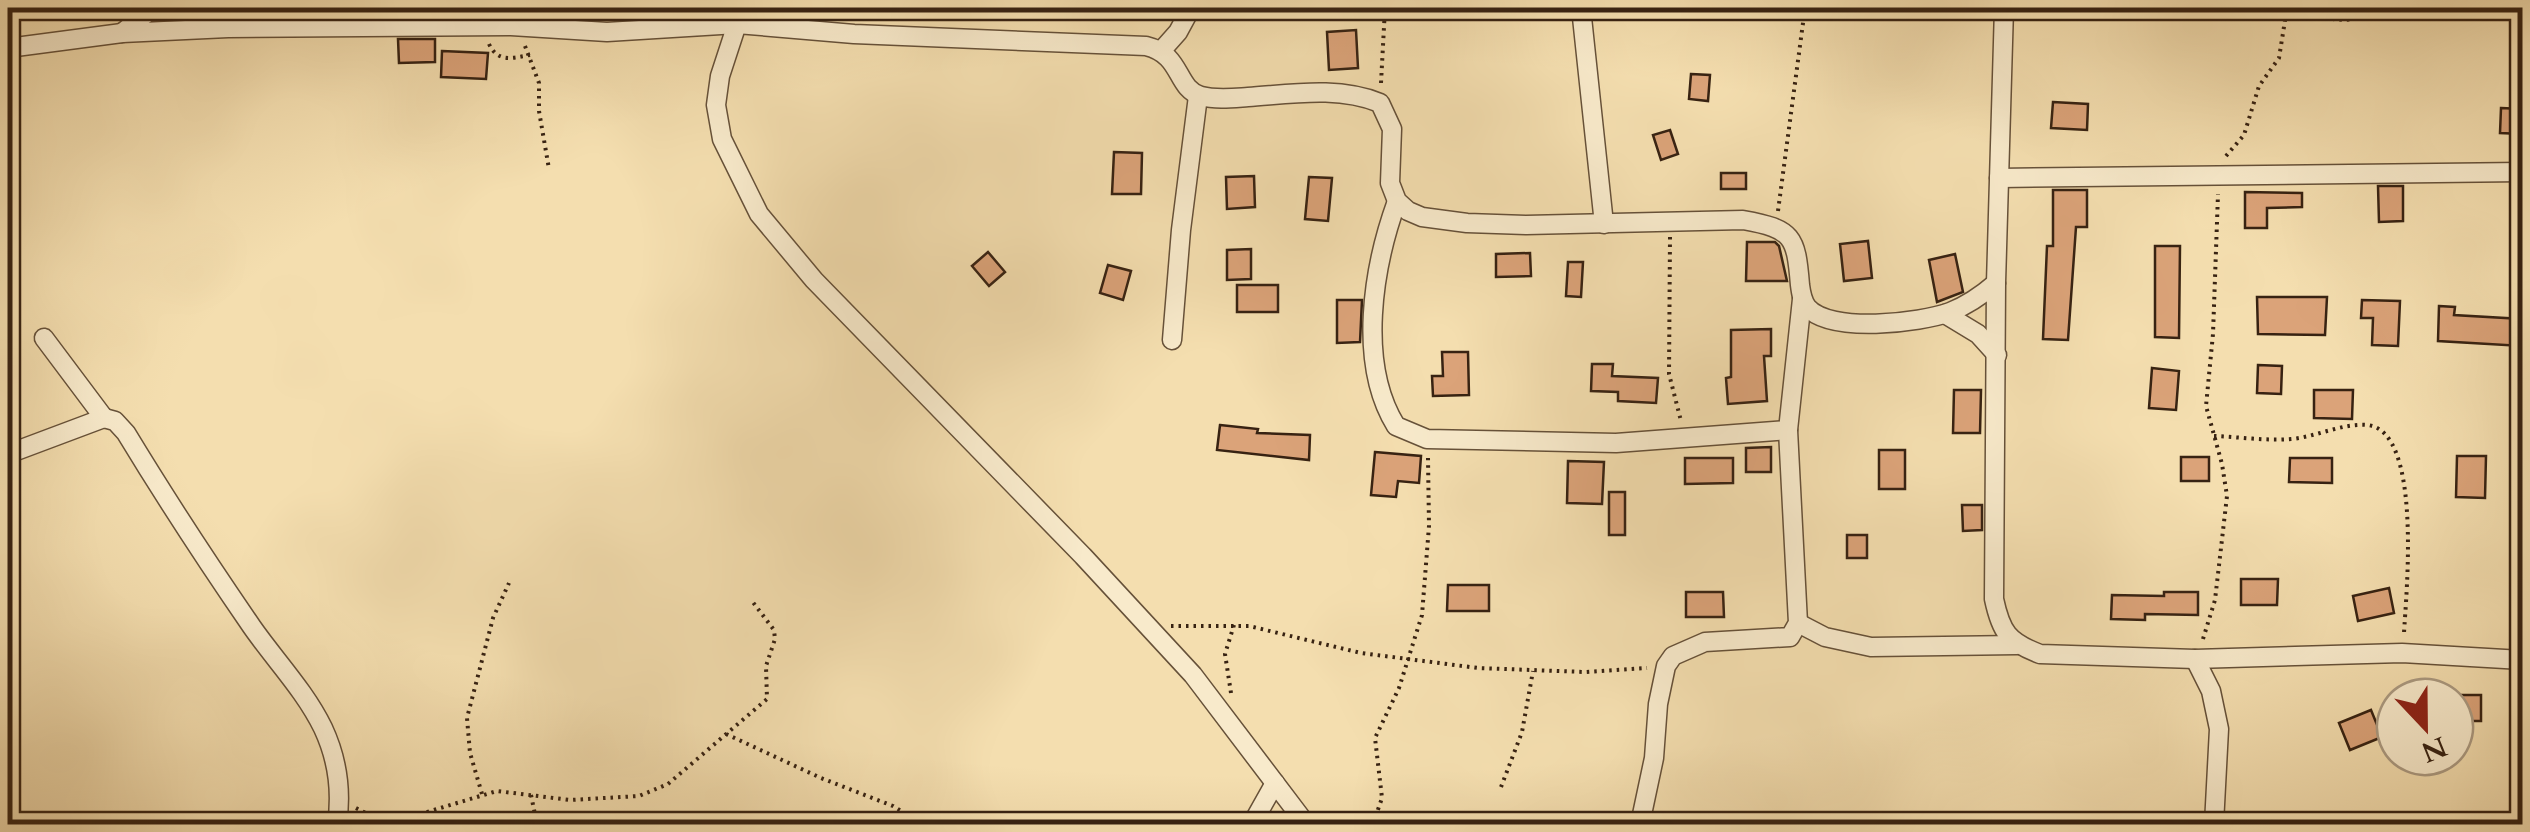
<svg xmlns="http://www.w3.org/2000/svg" width="2530" height="832" font-family="Cardo,serif">
	<rect width="100%" height="100%" fill="#f4deaf"/>
	<filter id="stains"><feTurbulence type="fractalNoise" baseFrequency=".002" numOctaves="4"/><feColorMatrix values="0 0 0 0 .2 0 0 0 0 .09 0 0 0 0 .02 0 0 0 .5 -.17"/></filter>
	<radialGradient id="worn" r=".72"><stop offset=".6" stop-color="#630" stop-opacity="0"/><stop offset="1" stop-color="#630" stop-opacity=".3"/></radialGradient>
	<g fill="#dba379" stroke="#372212" stroke-width="2.5">
		<path d="M1356,30L1358,68L1329,70L1327,32Z"/>
		<path d="M398,39H435V62L399,63Z"/>
		<path d="M442,51L488,53L486,79L441,77Z"/>
		<path d="M1691,74L1710,75L1708,101L1689,99Z"/>
		<path d="M2053,102L2088,104L2087,130L2051,128Z"/>
		<path d="M2501,108L2522,109V134L2500,133Z"/>
		<path d="M1670,130L1678,154L1661,160L1653,135Z"/>
		<path d="M1114,152L1142,153L1141,194H1112Z"/>
		<rect x="1721" y="173" width="25" height="16"/>
		<path d="M1254,176L1255,207L1227,209L1226,177Z"/>
		<path d="M1309,177L1332,178L1328,221L1305,219Z"/>
		<path d="M2378,186H2403V221L2379,222Z"/>
		<path d="M2053,190H2087V227H2076L2068,340L2043,339L2047,246H2053Z"/>
		<path d="M2245,192L2302,193V207L2267,208V228H2245Z"/>
		<path d="M1868,241L1872,278L1844,281L1840,244Z"/>
		<path d="M1747,242H1775L1779,246L1787,281H1746Z"/>
		<path d="M2155,246H2180L2179,338L2155,337Z"/>
		<path d="M1251,249V279L1227,280V250Z"/>
		<path d="M988,252L1005,272L989,286L972,266Z"/>
		<path d="M1530,253L1531,276L1496,277V254Z"/>
		<path d="M1955,254L1963,292L1937,302L1929,260Z"/>
		<path d="M1568,262H1583L1581,297L1566,296Z"/>
		<path d="M1108,265L1131,271L1123,300L1100,293Z"/>
		<rect x="1237" y="285" width="41" height="27"/>
		<path d="M2257,297H2327L2325,335L2258,334Z"/>
		<path d="M1337,300H1362L1360,342L1337,343Z"/>
		<path d="M2362,300L2400,301L2398,346L2372,345L2373,318H2361Z"/>
		<path d="M2439,306L2455,307L2454,315L2522,319V346L2438,341Z"/>
		<path d="M1771,329V356H1764L1767,401L1728,404L1726,378L1731,377V330Z"/>
		<path d="M1442,352H1468L1469,395L1433,396L1432,376H1443Z"/>
		<path d="M1592,364H1613L1612,376L1658,378L1656,403L1618,401V392L1591,391Z"/>
		<path d="M2258,365L2282,366L2281,394L2257,393Z"/>
		<path d="M2152,368L2179,371L2176,410L2149,408Z"/>
		<path d="M1954,390H1981L1980,433H1953Z"/>
		<path d="M2314,390H2353L2352,419L2314,418Z"/>
		<path d="M1220,425L1258,429L1257,433L1310,435L1309,460L1217,450Z"/>
		<path d="M1771,447V472H1746V448Z"/>
		<rect x="1879" y="450" width="26" height="39"/>
		<path d="M1375,452L1421,456L1419,483L1398,481L1396,497L1371,495Z"/>
		<path d="M2457,456H2486L2485,498L2456,497Z"/>
		<rect x="2181" y="457" width="28" height="24"/>
		<path d="M1685,458H1733V483L1685,484Z"/>
		<path d="M2290,458H2332V483L2289,482Z"/>
		<path d="M1568,461L1604,462L1602,504L1567,503Z"/>
		<rect x="1609" y="492" width="16" height="43"/>
		<path d="M1962,505H1982V530L1963,531Z"/>
		<rect x="1847" y="535" width="20" height="23"/>
		<path d="M2241,579H2278L2277,605H2241Z"/>
		<path d="M1448,585H1489V611H1447Z"/>
		<path d="M2389,588L2394,613L2358,621L2353,596Z"/>
		<path d="M1686,592H1723L1724,617H1686Z"/>
		<path d="M2164,592H2198V615L2145,614V620L2111,619L2112,595L2164,596Z"/>
		<rect x="2455" y="695" width="26" height="26"/>
		<path d="M2371,710L2382,737L2350,750L2339,723Z"/>
	</g>
	<g fill="none" stroke-linecap="round" stroke-linejoin="round">
		<defs>
			<g id="minor">
				<path d="M737,8V24L720,76L716,105L722,139L759,214L814,280L1083,556L1193,675L1306,824"/>
				<path d="M1581,8L1604,224"/>
				<path d="M2004,8L1996,283L1994,599C2001,632 2008,642 2040,654L2195,659L2402,653L2522,660"/>
				<path d="M122,33L153,8"/>
				<path d="M8,48L122,33L228,28L511,26L607,32L737,24L854,34L1146,46C1183,55 1175,88 1201,96C1216,100 1233,98 1248,97C1292,94 1338,86 1380,103L1392,129L1390,183L1397,201L1408,211L1422,217L1467,223L1526,225L1743,220C1793,229 1796,236 1800,285C1801,293 1802,300 1807,307C1830,334 1920,323 1950,312C1968,305 1982,295 1996,283"/>
				<path d="M1162,50L1178,32L1191,8"/>
				<path d="M1999,178L2522,172"/>
				<path d="M1397,201C1373,267 1357,363 1396,426L1427,439L1616,443L1788,430"/>
				<path d="M1945,314L1978,334L1997,355"/>
				<path d="M44,338L104,418"/>
				<path d="M1172,340L1181,230L1198,96"/>
				<path d="M8,454L104,418L115,421L126,433C166,499 208,563 252,627C275,660 305,691 323,728C338,760 342,790 337,824"/>
				<path d="M1798,623L1825,637L1871,647L2017,645"/>
				<path d="M2195,659L2211,691L2219,729L2214,824"/>
				<path d="M1252,824L1275,783"/>
				<path d="M1640,824L1654,758L1658,704L1666,666L1673,656L1705,642L1790,637L1798,623L1788,430L1802,299"/>
			</g>
		</defs>
		<use href="#minor" stroke="#665139" stroke-width="21"/>
		<g stroke="#372212" stroke-width="4" stroke-dasharray="2.5 5" stroke-linecap="butt">
			<path d="M1041,8V23"/>
			<path d="M2296,8C2327,20 2352,27 2382,8"/>
			<path d="M489,44C498,63 512,58 530,55"/>
			<path d="M525,46L539,83V111L549,169"/>
			<path d="M1381,83L1385,8"/>
			<path d="M2226,156L2244,135L2259,86L2279,58L2287,8"/>
			<path d="M1778,211L1805,8"/>
			<path d="M1670,237L1669,374L1681,421"/>
			<path d="M2214,436C2239,437 2266,441 2291,439C2316,437 2342,423 2367,425C2423,430 2406,595 2404,633"/>
			<path d="M1171,626H1249L1361,653L1478,668L1585,672L1647,668"/>
			<path d="M2203,639L2215,600L2227,496L2222,464L2206,406L2213,334L2218,194"/>
			<path d="M1231,693L1225,654L1234,625"/>
			<path d="M726,734L821,778L893,806L923,824"/>
			<path d="M1501,787L1522,732L1533,671"/>
			<path d="M482,794L470,753L467,718L493,618L509,583"/>
			<path d="M531,795L537,824"/>
			<path d="M356,808L379,820L397,821L497,791L570,800L639,796L668,784L767,699L766,666L775,639L774,630L752,601"/>
			<path d="M1373,824L1382,798L1375,738L1399,688L1422,615L1429,526L1428,458"/>
		</g>
		<use href="#minor" stroke="#f8eacb" stroke-width="18"/>
	</g>
	<rect width="2530" height="832" fill="none" stroke="#f4deaf" stroke-width="40"/>
	<rect x="10" y="10" width="2510" height="812" fill="none" stroke="#372212" stroke-width="5"/>
	<rect x="20" y="20" width="2490" height="792" fill="none" stroke="#372212" stroke-width="2.5"/>
	<g transform="translate(2425 727) rotate(158)"><circle r="48" fill="#f8eacb" stroke="#ab9a81" stroke-width="2.5"/>
	<path d="M0-8L18 38L0 25L-18 38Z" fill="#8f2418"/>
	<text y="-15" font-size="28" font-weight="bold" text-anchor="middle" fill="#372212">N</text>
	</g>
	<rect width="100%" height="100%" filter="url(#stains)"/>
	<rect width="100%" height="100%" fill="url(#worn)"/>
</svg>
